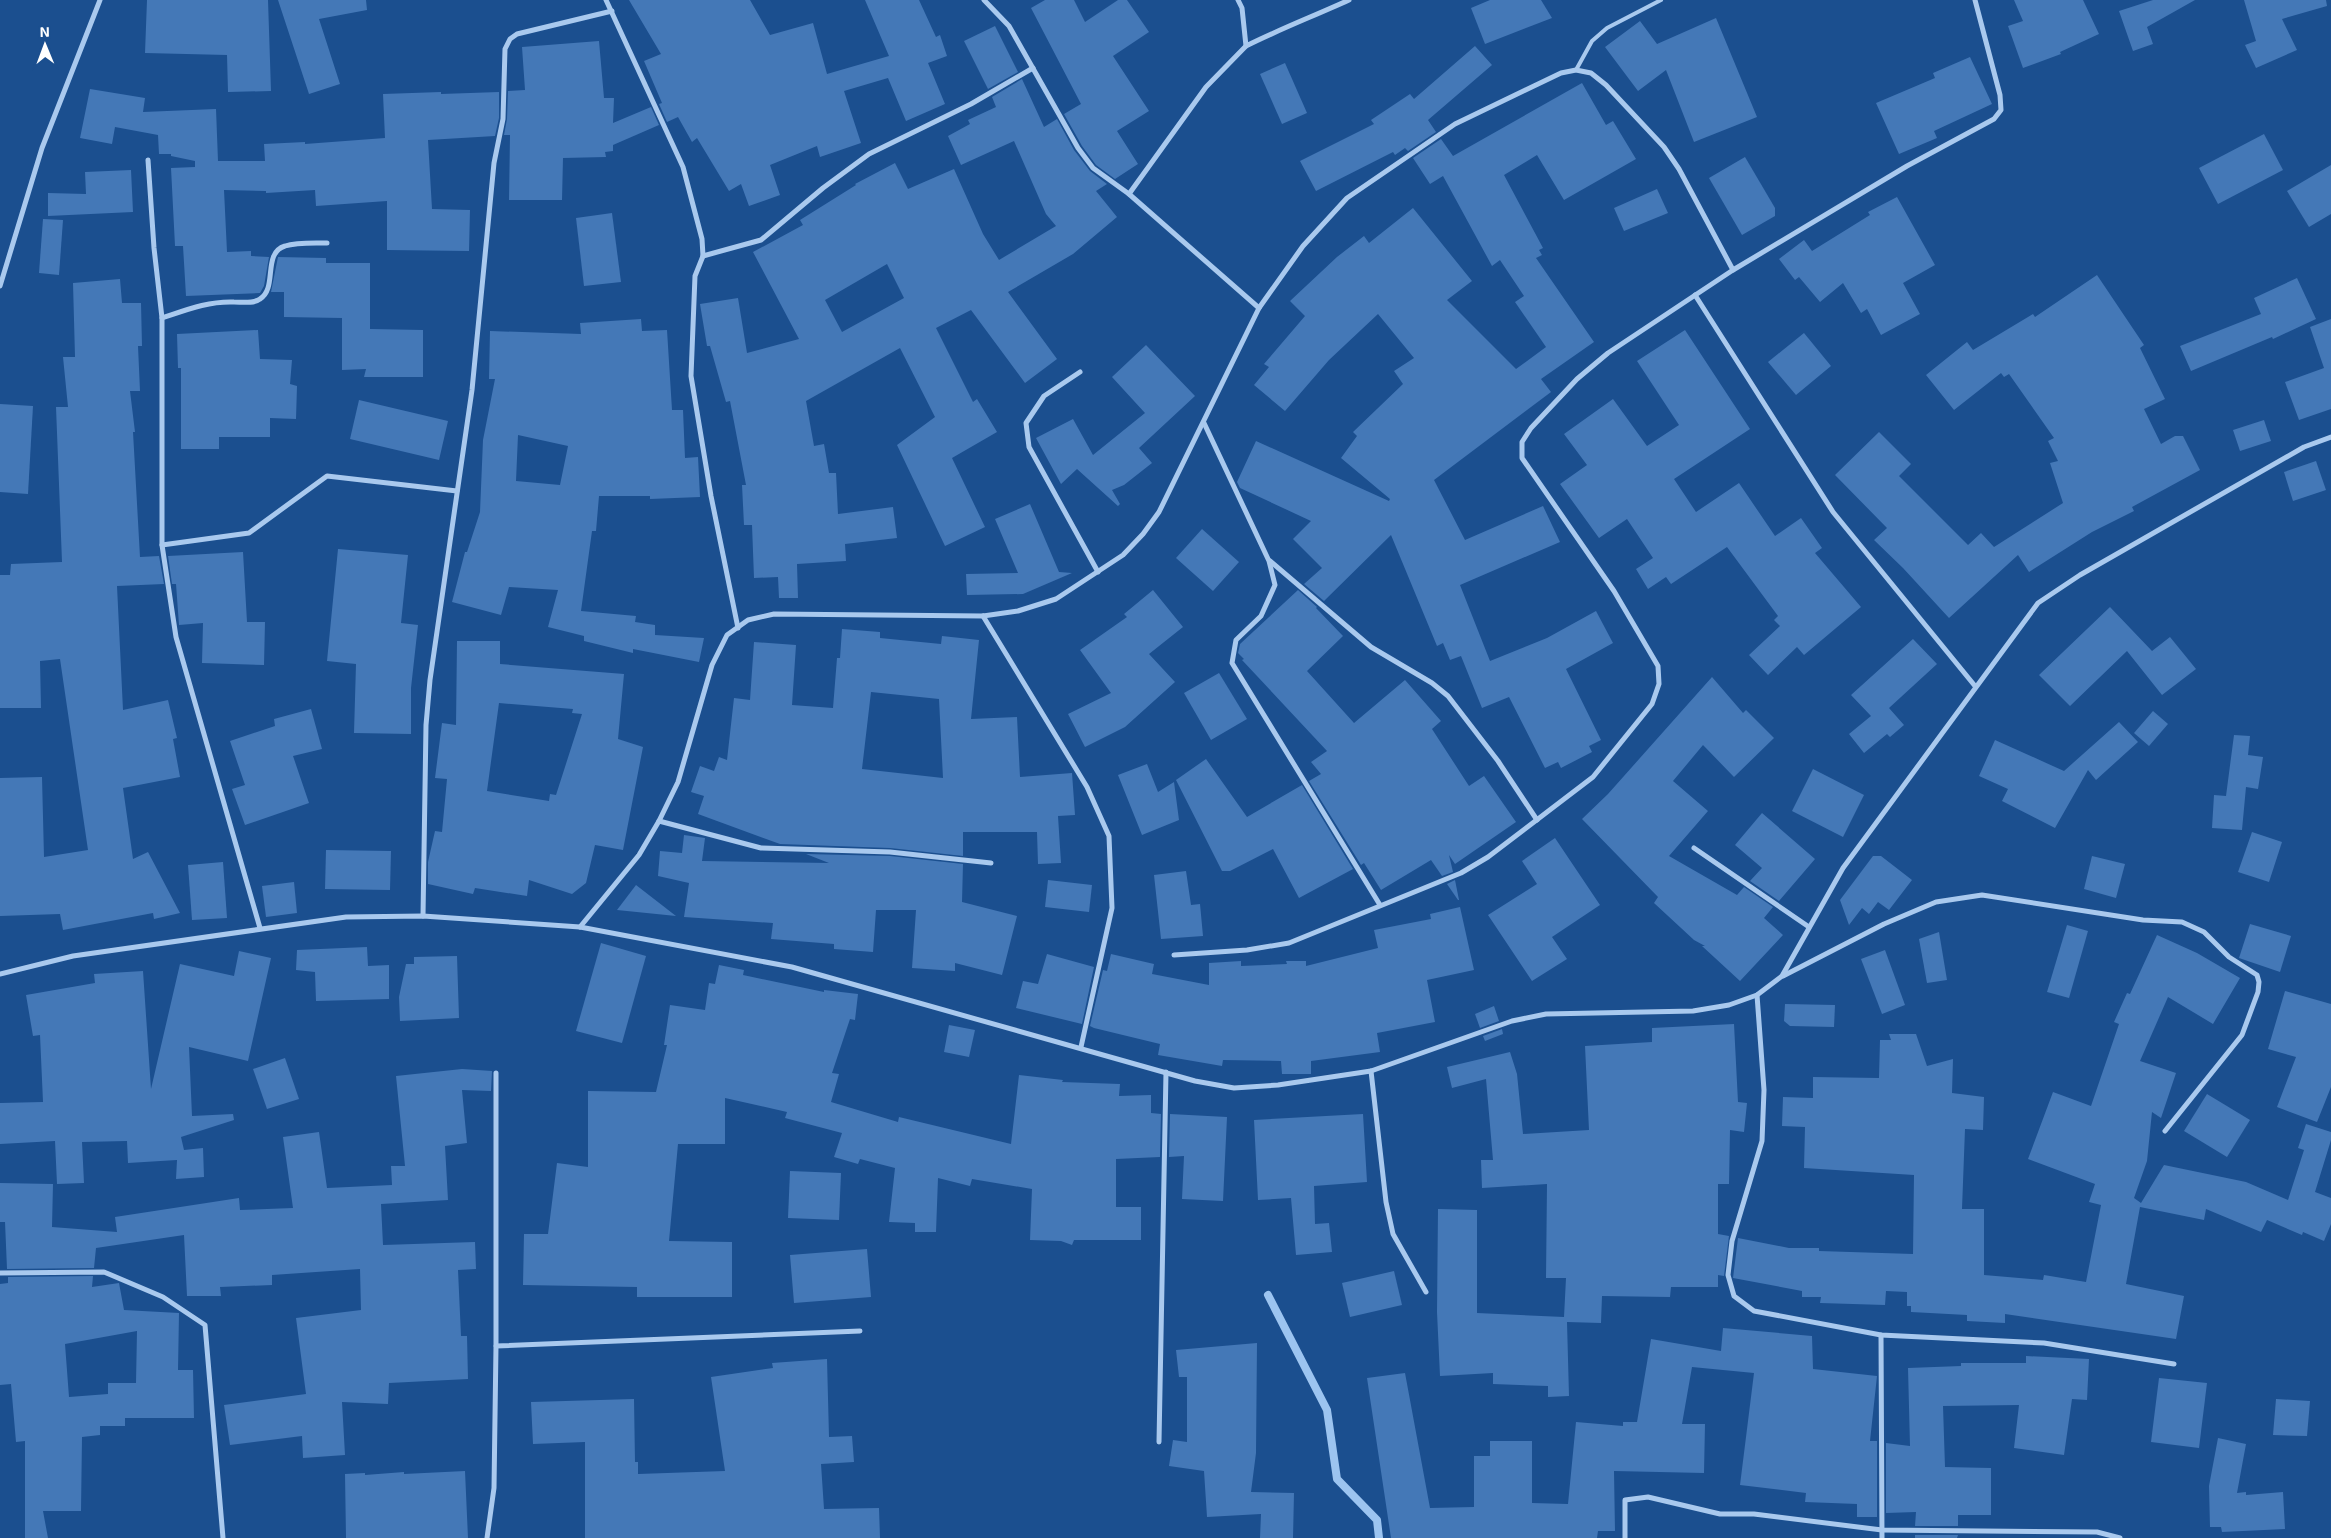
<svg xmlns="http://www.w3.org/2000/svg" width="2331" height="1538" font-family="'Exo 2',sans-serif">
	<rect width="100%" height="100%" fill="#1b4f8f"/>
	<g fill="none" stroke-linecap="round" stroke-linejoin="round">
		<path stroke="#9cc4f0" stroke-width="8" d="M1268,1295L1327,1410L1337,1479L1377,1520L1379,1538"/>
	</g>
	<g fill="#4478b7" fill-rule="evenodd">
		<path d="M147,0H268L271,91L228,92L227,55L145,53Z"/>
		<path d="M278,0H366L367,10L319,19L340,84L309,94Z"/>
		<path d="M629,0H750L770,35L813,23L827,74L889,56L865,0H919L936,37L940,35L947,56L928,63L945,104L906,121L888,78L844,91L861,143L820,157L817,146L770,165L780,195L749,206L741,184L729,191L697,138L692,142L678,117L667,122L659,104L662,103L644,61L661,54Z"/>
		<path d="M1045,0H1074L1085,22L1118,0H1127L1149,32L1113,56L1149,111L1117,131L1138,164L1115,179L1096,165L1082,146L1064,114L1081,104L1031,8Z"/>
		<path d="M1490,0H1541L1552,18L1485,44L1471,8Z"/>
		<path d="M2014,0H2083L2099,34L2060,52L2061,54L2023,68L2008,26L2023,21Z"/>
		<path d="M2153,0H2195L2147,27L2153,44L2133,51L2119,11Z"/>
		<path d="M2244,0H2326L2327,6L2282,19L2297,50L2256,68L2245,45L2256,41Z"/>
		<path d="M1716,18L1757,117L1694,142L1666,70L1638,91L1605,47L1640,21L1657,44Z"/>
		<path d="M995,26L1018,72L988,89L964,41Z"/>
		<path d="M599,41L604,98H614L613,123L651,107L659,125L613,145V151L605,152L606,157L563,158L562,200H509L510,135H504L507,119L508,91L525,90L522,47Z"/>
		<path d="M1475,46L1492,65L1428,120L1436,132L1408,151L1405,148L1395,155L1393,152L1316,191L1300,161L1374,124L1371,120L1410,94L1414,99Z"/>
		<path d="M1970,57L1992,104L1934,131L1937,138L1899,154L1876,103L1935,78L1933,73Z"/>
		<path d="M1285,63L1307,113L1282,124L1260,74Z"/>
		<path d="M1022,79L1044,127L1057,119L1074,150L1090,171L1107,184L1096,191L1117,217L1073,254L1008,292L1057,359L1025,383L971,310L936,328L973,402L977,399L997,432L952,458L985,527L945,546L897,445L935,417L900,348L806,401L814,446L824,444L829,473H836L838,514L893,507L897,538L845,544L846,561L797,564L798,598H779L778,577L754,578L752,525H744L742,485H746L730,401L726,402L710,346H707L700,304L738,298L747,353L799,339L753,252L803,225L800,220L856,185L855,184L895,163L908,189L954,169L983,234L999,260L1056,226L1046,214L1014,141L961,165L948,136L970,124L968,120L996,107L992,97ZM887,264L904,298L842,332L825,300Z"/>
		<path d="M1582,83L1606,125L1613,121L1636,159L1564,200L1537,155L1504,175L1543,248L1539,250L1542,255L1536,258L1594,342L1541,379L1551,392L1434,480L1465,540L1543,506L1560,542L1460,585L1490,661L1547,638L1596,611L1613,643L1566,669L1601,740L1589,746L1592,752L1561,768L1558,762L1545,768L1509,697L1482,708L1461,656L1450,660L1443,643L1437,646L1391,535L1324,601L1304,584L1322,568L1293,539L1311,521L1240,488L1237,482L1256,441L1389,501L1390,499L1341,458L1357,436L1353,432L1403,384L1394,371L1414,358L1378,314L1329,360L1285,411L1254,385L1269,367L1264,364L1305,316L1290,301L1337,257L1364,236L1369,243L1413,208L1472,281L1447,300L1516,369L1546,347L1515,302L1524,296L1500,260L1492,266L1443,176L1430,184L1413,158L1441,139L1453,156Z"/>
		<path d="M90,89L145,98L143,112L216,109L218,161H265L264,144L305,142V144L385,138L383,94L441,92V94L499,92V118L495,136L428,140L432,209L470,210L469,251L387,250V201L316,206L315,190L266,193V191L224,190L227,252L251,251V256L269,257L264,286L260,293L186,296L183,246H175L171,168L195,167V161L171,156V154H159L158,135L115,127L112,144L80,138Z"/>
		<path d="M2264,134L2283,170L2218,204L2199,168Z"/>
		<path d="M1745,157L1775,208V216L1742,235L1709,178Z"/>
		<path d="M2331,165V214L2309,227L2287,191Z"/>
		<path d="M131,170L133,212L48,216V193L86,194L85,172Z"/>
		<path d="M1657,189L1668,213L1624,231L1614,208Z"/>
		<path d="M1897,197L1935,265L1903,283L1920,314L1881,335L1867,309L1861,313L1843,283L1820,302L1799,277L1795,280L1779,259L1804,240L1812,251L1870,215L1868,212Z"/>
		<path d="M612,213L621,282L584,286L576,218Z"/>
		<path d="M43,219L63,220L59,275L39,273Z"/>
		<path d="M278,257L326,258V263H370V329L423,330V377H364L366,369L342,370V318L284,317V292H271Z"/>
		<path d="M2097,275L2144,345L2140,348L2165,399L2144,409L2161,444L2175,436H2183L2200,470L2132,507L2134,511L2092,532L2029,572L2018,555L1949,618L1903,568L1874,540L1887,528L1835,475L1879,432L1911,464L1899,476L1968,545L1981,533L1994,547L2063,503L2050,463L2058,461L2048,441L2054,438L2009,374L2004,377L2001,373L1954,410L1926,375L1967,342L1973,350L2033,314L2035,317Z"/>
		<path d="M2297,278L2316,319L2273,339L2272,337L2191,371L2180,346L2261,314L2254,298Z"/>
		<path d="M120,279L122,303H141L142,346H138L140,391H130L135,432H133L140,557L159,556L164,584L117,586L123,710L168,700L177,738L173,739L180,777L123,788L133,859L148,852L180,913L154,919L153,913L63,930L60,914L0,916V778L42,777L44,857L88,850L60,659L40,661L41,708H0V575H10L11,564L62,562L56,407H68L63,357H75L73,283Z"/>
		<path d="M641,319L642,331L667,330L672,410H683L685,458L698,457L700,497L650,499V496H599L596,531H592L581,611L636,616L635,622L655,625V635L704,638L699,662L633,649V653L584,641V636L548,627L558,590L509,587L501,615L452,602L465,552H467L480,512L483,440L495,379H489L490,331L581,334L580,323ZM518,435L568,446L560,485L516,481Z"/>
		<path d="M2331,319V409L2299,420L2285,382L2324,368L2310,327Z"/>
		<path d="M258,330L260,359L292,360L290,384L297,386L296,419L270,418V437H219V449H181V368H178L177,334Z"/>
		<path d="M1685,330L1750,429L1674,479L1696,512L1739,483L1775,536L1801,518L1822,548L1815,553L1861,607L1804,655L1797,647L1768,675L1749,655L1780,626L1774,620L1778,616L1727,547L1671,584L1666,577L1648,589L1636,569L1653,558L1627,519L1599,538L1560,484L1587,465L1564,434L1613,399L1647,446L1679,425L1637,361Z"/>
		<path d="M1804,333L1831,366L1796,395L1768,362Z"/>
		<path d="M1146,345L1195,396L1139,448L1152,463L1124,485L1112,490L1120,504L1118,506L1077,469L1061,484L1036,438L1073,419L1093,455L1145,413L1112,377Z"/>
		<path d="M359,400L448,421L439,460L350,439Z"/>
		<path d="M0,404L33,406L28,494L0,492Z"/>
		<path d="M2264,420L2271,441L2240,451L2233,430Z"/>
		<path d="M2316,461L2326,490L2293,501L2284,472Z"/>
		<path d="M1030,504L1059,572L1072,573L1023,594L967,595L966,574L1018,573L995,519Z"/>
		<path d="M1202,529L1239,562L1213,591L1176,558Z"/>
		<path d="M338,549L408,555L401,623L418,625L411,688V734L354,733L356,664L327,661Z"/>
		<path d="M243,552L247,622H265L264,665L202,663L203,623L179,625L176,584H172L168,556Z"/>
		<path d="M1153,590L1183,627L1149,654L1175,682L1125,727L1085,747L1068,714L1111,693L1080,650L1127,617L1124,614Z"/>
		<path d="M1298,590L1317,607L1316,608L1343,636L1307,671L1354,723L1405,680L1441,721L1432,729L1469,786L1484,776L1516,822L1455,864L1449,855L1453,872L1442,876L1431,860L1381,890L1364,863L1361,865L1309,781L1321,774L1311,762L1327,751L1242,660L1244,659L1238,653L1240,644Z"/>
		<path d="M2110,607L2152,651L2170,637L2196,669L2162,695L2127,651L2070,706L2039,675Z"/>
		<path d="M842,629L880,632V638L941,644L942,636L979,640L971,719L1017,717L1020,777L1072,773L1075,815L1058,816L1061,863L1038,864L1037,832H963V856L890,848L780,844L698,814L704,796L691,792L700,766L714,771L719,757L727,760L734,698L750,700L754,642L796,645L792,705L833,708L837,658H840ZM871,692L939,699L943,778L862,769Z"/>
		<path d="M1913,639L1937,664L1889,708L1904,725L1890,737L1887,734L1864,753L1849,734L1871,716L1851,695Z"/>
		<path d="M457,641H500V664L624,674L618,739L643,747L623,850L595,845L586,883L572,894L529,880L527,896L475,888L473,894L428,884V862L435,831L442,832L447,779L435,778L442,723L456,725ZM499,703L573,709L572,713L582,714L556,795L550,794L549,801L487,791Z"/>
		<path d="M1219,673L1247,719L1211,740L1184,693Z"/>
		<path d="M1712,677L1743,713L1746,710L1774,738L1734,777L1703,745L1673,781L1708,811L1669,856L1737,895L1744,887L1773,907L1764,918L1783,935L1740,981L1702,946H1705L1694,940L1654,903L1658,897L1582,819L1608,794Z"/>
		<path d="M311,709L322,749L293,756L309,803L245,825L232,789L245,785L230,741L275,726L274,719Z"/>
		<path d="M2153,711L2168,724L2149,746L2134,733Z"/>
		<path d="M2119,722L2138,742L2096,780L2088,770L2055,828L2002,801L2008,789L1979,776L1995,740L2064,771Z"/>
		<path d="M2234,735L2250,736L2248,755L2263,757L2258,789L2246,787L2242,830L2212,828L2214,795L2226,796Z"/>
		<path d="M1206,759L1247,817L1302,785L1353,869L1299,898L1273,849L1230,871H1222L1176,780Z"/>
		<path d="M1147,764L1158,792L1174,782L1179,820L1142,835L1118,775Z"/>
		<path d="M1813,769L1864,795L1843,837L1792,811Z"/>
		<path d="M1762,813L1815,859L1779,901L1750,881L1762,868L1735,845Z"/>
		<path d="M2252,832L2282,842L2269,882L2238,872Z"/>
		<path d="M684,835L705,838L702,861L829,863L806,854L890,856L963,864L962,902L1017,916L1002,975L955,963V971L912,968L916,910H876L873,952L834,949V944L771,939L773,923L684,917L689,883L658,876L660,851L682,853Z"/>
		<path d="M1555,838L1600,905L1552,937L1567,959L1532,981L1488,915L1537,884L1522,861Z"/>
		<path d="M326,850L391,851L390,890L325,889Z"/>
		<path d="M1873,856H1881L1912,880L1889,910L1878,902L1869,914L1862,908L1849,925L1840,900Z"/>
		<path d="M2092,856L2125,864L2116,898L2084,889Z"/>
		<path d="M223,862L227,918L192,920L188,865Z"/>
		<path d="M1186,871L1191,905L1200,904L1203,936L1161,939L1154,875Z"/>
		<path d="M1048,880L1092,885L1089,912L1045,907Z"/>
		<path d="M1455,880L1459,900H1458L1447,884Z"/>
		<path d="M294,882L297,913L266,917L262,886Z"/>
		<path d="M636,885L676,916L617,910Z"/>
		<path d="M1460,907L1474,970L1427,980L1435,1022L1377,1033L1380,1052L1311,1061V1074H1282L1281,1061L1223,1060L1222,1066L1158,1055L1160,1044L1094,1028L1090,1026L1103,970L1107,971L1111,954L1154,964L1152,974L1209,985V963L1241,961V966L1287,964L1286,961H1306V966L1378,948L1374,930L1431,919L1430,914Z"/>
		<path d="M2250,924L2291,936L2280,972L2239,958Z"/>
		<path d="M2067,925L2088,931L2069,998L2047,992Z"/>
		<path d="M1939,932L1947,980L1927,983L1919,939Z"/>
		<path d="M2157,935L2197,953L2240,978L2213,1024L2168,997L2140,1061L2176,1073L2161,1118L2152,1112L2147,1161L2134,1198L2141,1203L2164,1165L2246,1182L2288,1200L2304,1150L2298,1148L2306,1124L2331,1132V1140L2315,1192L2331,1198V1224L2324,1241L2303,1232L2302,1235L2267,1220L2261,1232L2206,1209L2204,1220L2140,1207L2126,1284L2184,1296L2176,1339L2005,1314V1323L1967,1321V1315L1911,1312V1306H1907V1292L1886,1291L1885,1305L1820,1303L1821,1297H1802V1291L1733,1278L1738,1238L1789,1248H1819V1251L1913,1254L1914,1175L1804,1168L1805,1127L1782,1126L1783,1097L1813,1098V1077L1879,1078L1880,1040H1891L1889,1034H1916L1927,1066L1953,1059L1952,1093L1984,1097L1983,1130L1965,1129L1962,1209H1984V1275L2043,1280L2044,1275L2086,1282L2101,1205L2089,1202L2095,1184L2028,1159L2053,1092L2091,1106L2119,1024L2114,1022L2127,993L2130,994Z"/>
		<path d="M601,943L646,956L622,1043L576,1031Z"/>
		<path d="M367,947L368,966L389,965V999L316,1001L315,972L296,970L297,950Z"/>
		<path d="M1885,950L1905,1005L1882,1014L1861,959Z"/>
		<path d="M239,951L271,958L248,1061L189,1047L192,1116L233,1114L234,1120L181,1137L184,1150L203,1148L204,1177L176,1179L177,1160L128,1163L127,1141L82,1142L84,1183L57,1184L55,1141L0,1144V1103L43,1102L40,1035L33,1036L26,995L95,983L94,974L143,971L151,1089L180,964L234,976Z"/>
		<path d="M1047,954L1094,967L1082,1024L1016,1008L1023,981L1038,984Z"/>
		<path d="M457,956L459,1018L400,1021L399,997L406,964H414V957Z"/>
		<path d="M719,965L744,970L743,975L824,992V990L858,994L855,1020L850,1019L832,1073L839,1074L831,1102L898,1122L899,1117L1011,1144L1019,1075L1063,1080L1062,1082L1120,1084L1119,1096L1151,1095V1113L1161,1114L1160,1157L1116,1159V1207H1141V1240H1074L1072,1245L1061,1241L1030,1240L1032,1189L972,1179L970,1186L938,1178L936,1232H915V1223L889,1222L895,1168L860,1159L858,1164L834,1157L842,1133L785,1118L787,1112L725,1098V1144H678L669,1241L732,1242V1297H637V1287L523,1285L524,1234H548L557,1163L588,1167V1091L656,1092L667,1045H664L670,1005L705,1010L709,983L715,984Z"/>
		<path d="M2285,991L2331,1004V1087L2317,1122L2277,1107L2296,1057L2268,1049Z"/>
		<path d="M1785,1004L1835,1005L1834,1027L1790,1026L1784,1021Z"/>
		<path d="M1494,1006L1499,1021L1480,1028L1475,1014Z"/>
		<path d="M1734,1024L1738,1102L1747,1103L1744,1132L1730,1130L1729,1184H1718V1234L1729,1236L1724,1276L1718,1275V1287H1671L1670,1297L1602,1296L1601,1323L1567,1322L1569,1396L1548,1397V1386L1493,1384V1373L1440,1376L1437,1312L1438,1209L1477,1210V1313L1564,1317L1566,1278H1546L1547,1184L1482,1188L1481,1160H1493L1486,1079L1452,1088L1447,1067L1510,1052L1517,1074L1523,1134L1589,1130L1585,1046L1652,1042V1028Z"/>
		<path d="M949,1025L975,1030L969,1057L944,1052Z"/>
		<path d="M1502,1029L1503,1034L1485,1041L1483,1036Z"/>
		<path d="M285,1058L299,1099L267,1109L253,1069Z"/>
		<path d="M462,1069L492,1071L491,1091L462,1090L467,1143L445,1146L448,1200L381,1204L383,1245L475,1242L476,1269L458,1270L461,1336H467L468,1379L389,1383L388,1404L342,1402L345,1455L303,1458L302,1436L230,1445L224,1405L306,1394L296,1318L361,1310L360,1269L272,1275V1285L220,1287L221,1296H187L184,1235L96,1248L94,1268L7,1269L5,1222H0V1183L53,1184L52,1227L117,1232L115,1217L239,1198L240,1210L293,1208L283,1137L319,1132L327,1188L392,1185L391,1166H405L396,1076Z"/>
		<path d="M2207,1094L2250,1120L2227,1157L2184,1131Z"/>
		<path d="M1170,1114L1227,1117L1223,1201L1182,1199L1184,1156L1169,1157Z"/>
		<path d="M1363,1114L1367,1182L1314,1186L1315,1224L1329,1223L1332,1252L1296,1255L1291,1198L1258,1200L1254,1120Z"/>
		<path d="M790,1171L841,1173L839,1220L788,1218Z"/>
		<path d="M867,1249L871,1297L794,1303L790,1255Z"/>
		<path d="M1394,1271L1402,1305L1350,1317L1342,1283Z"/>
		<path d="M93,1276L92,1287L119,1283L124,1310L179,1313L178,1370H193L194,1418H125V1426H100V1435L82,1437L81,1511H43L48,1538H25V1441L16,1442L11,1384L0,1385V1284L8,1283V1277ZM137,1331L136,1383H108V1394L69,1397L65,1344Z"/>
		<path d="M1723,1328L1812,1336L1813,1369L1877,1376L1870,1441H1877V1517H1857V1504L1805,1502L1806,1493L1740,1485L1754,1373L1692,1367L1682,1424H1705L1704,1473L1614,1471L1615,1531H1598L1597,1538H1391L1367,1378L1405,1373L1430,1508L1474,1507V1456H1490V1441H1532V1503L1568,1504L1576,1422L1623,1426V1422H1637L1651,1339L1721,1351Z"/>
		<path d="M1257,1343L1256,1453L1251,1492L1294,1493L1293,1538H1260L1261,1514L1207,1517L1204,1471L1169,1466L1173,1440L1187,1442V1377H1179L1176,1350Z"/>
		<path d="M2026,1356L2089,1359L2087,1400L2072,1399L2064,1455L2014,1448L2019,1405L1943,1406L1945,1467L1991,1468V1515H1958V1526H1915L1916,1512L1886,1513V1443L1910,1446L1908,1368L1961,1366V1363H2026Z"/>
		<path d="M827,1359L829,1437L852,1436L854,1462L821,1464L824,1509L879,1508L880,1538H585V1442L533,1444L531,1402L634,1399L635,1462H638V1474L725,1471L711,1377L773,1368L772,1363Z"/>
		<path d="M2159,1378L2207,1383L2199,1448L2151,1442Z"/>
		<path d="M2276,1399L2310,1401L2307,1436L2273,1435Z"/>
		<path d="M2218,1438L2246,1444L2237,1493L2246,1492V1495L2283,1492L2285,1529L2222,1532L2221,1527H2210L2209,1486Z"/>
		<path d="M465,1471L468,1538H346L345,1474L365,1473V1475L404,1472V1474Z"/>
		<path d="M1915,1535H1958L1957,1538H1915Z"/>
	</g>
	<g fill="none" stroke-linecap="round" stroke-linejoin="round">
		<path stroke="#a9c9ee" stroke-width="4" d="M1576,70L1592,41L1607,28L1661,0"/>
		<g stroke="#a9c9ee" stroke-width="5">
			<path d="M606,0L683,167L702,239L703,256L695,276L691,376L711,496L738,628"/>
			<path d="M984,0L1009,26L1078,148L1093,168L1129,194L1259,308"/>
			<path d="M1238,0L1242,8L1246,46C1280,29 1314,16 1349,0"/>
			<path d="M148,160L154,248L162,318V545L176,637L260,928"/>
			<path d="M1129,194L1206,87L1246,46"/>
			<path d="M703,256L761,240L823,188L869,154L971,104L1033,68"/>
			<path d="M0,286L42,148L100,0"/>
			<path d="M1695,295L1833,512L1975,686"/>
			<path d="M162,318C186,310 208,301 234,302C242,302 253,304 260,299C278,288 262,253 285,246C297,242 314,243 327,243"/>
			<path d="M1080,372L1044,396L1026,423L1029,447L1098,572"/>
			<path d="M1204,423L1269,561L1275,585L1261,616L1236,640L1232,663L1380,905"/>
			<path d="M162,545L249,533L327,476L457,491"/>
			<path d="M1270,561L1371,647L1432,683L1448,696L1498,761L1537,820"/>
			<path d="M983,616L1087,787L1109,836L1112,908L1081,1047"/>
			<path d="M659,821L761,848L890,852L991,863"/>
			<path d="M1694,848L1809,927"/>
			<path d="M423,916L426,725L430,680L472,390L494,163L503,119L505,49L510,39L517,34L612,11"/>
			<path d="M580,927L639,855L659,821L678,782L712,665L727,635L748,620L774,614L983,616L1018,611L1056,599L1123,555L1143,534L1159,512L1259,308L1303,246L1347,198L1455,124L1561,73L1576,70L1591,73L1606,85L1664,147L1679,169L1733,270"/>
			<path d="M1174,955L1247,950L1289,943L1461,873L1488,857L1593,777L1652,704L1659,684L1658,666L1614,591L1522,458V442L1531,428L1577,379L1608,353L1733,270L1907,166L1994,119L2001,110L2000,95L1975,0"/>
			<path d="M0,974L73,956L346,917L423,916L580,927L792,967L1195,1081L1234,1088L1278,1085L1371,1071L1512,1021L1546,1014L1693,1011L1729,1005L1757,995L1782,976L1843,868L2038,603L2080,575L2304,447L2331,437"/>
			<path d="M1783,976L1884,924L1936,902L1982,895L2143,920L2182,922L2204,932L2229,957L2257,975L2259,982L2258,992L2242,1035L2165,1131"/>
			<path d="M1757,995L1764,1090L1762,1141L1732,1241L1728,1275L1734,1296L1754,1311L1881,1335L2044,1343L2174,1364"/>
			<path d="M1371,1071L1386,1202L1393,1234L1426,1292"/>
			<path d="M0,1273L104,1272L163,1297L205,1325L223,1538"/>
			<path d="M1881,1335L1882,1538"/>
			<path d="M496,1346L860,1331"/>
			<path d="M1159,1442L1166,1072"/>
			<path d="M487,1538L494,1488L496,1346V1073"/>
			<path d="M1625,1538V1500L1648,1497L1720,1514H1754L1882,1530L2097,1532L2120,1538"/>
		</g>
	</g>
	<g transform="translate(45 45) rotate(359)" stroke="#1b4f8f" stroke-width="4" paint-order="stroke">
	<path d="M0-4L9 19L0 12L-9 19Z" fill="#ffffff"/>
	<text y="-8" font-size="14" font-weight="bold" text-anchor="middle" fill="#ffffff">N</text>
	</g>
</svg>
